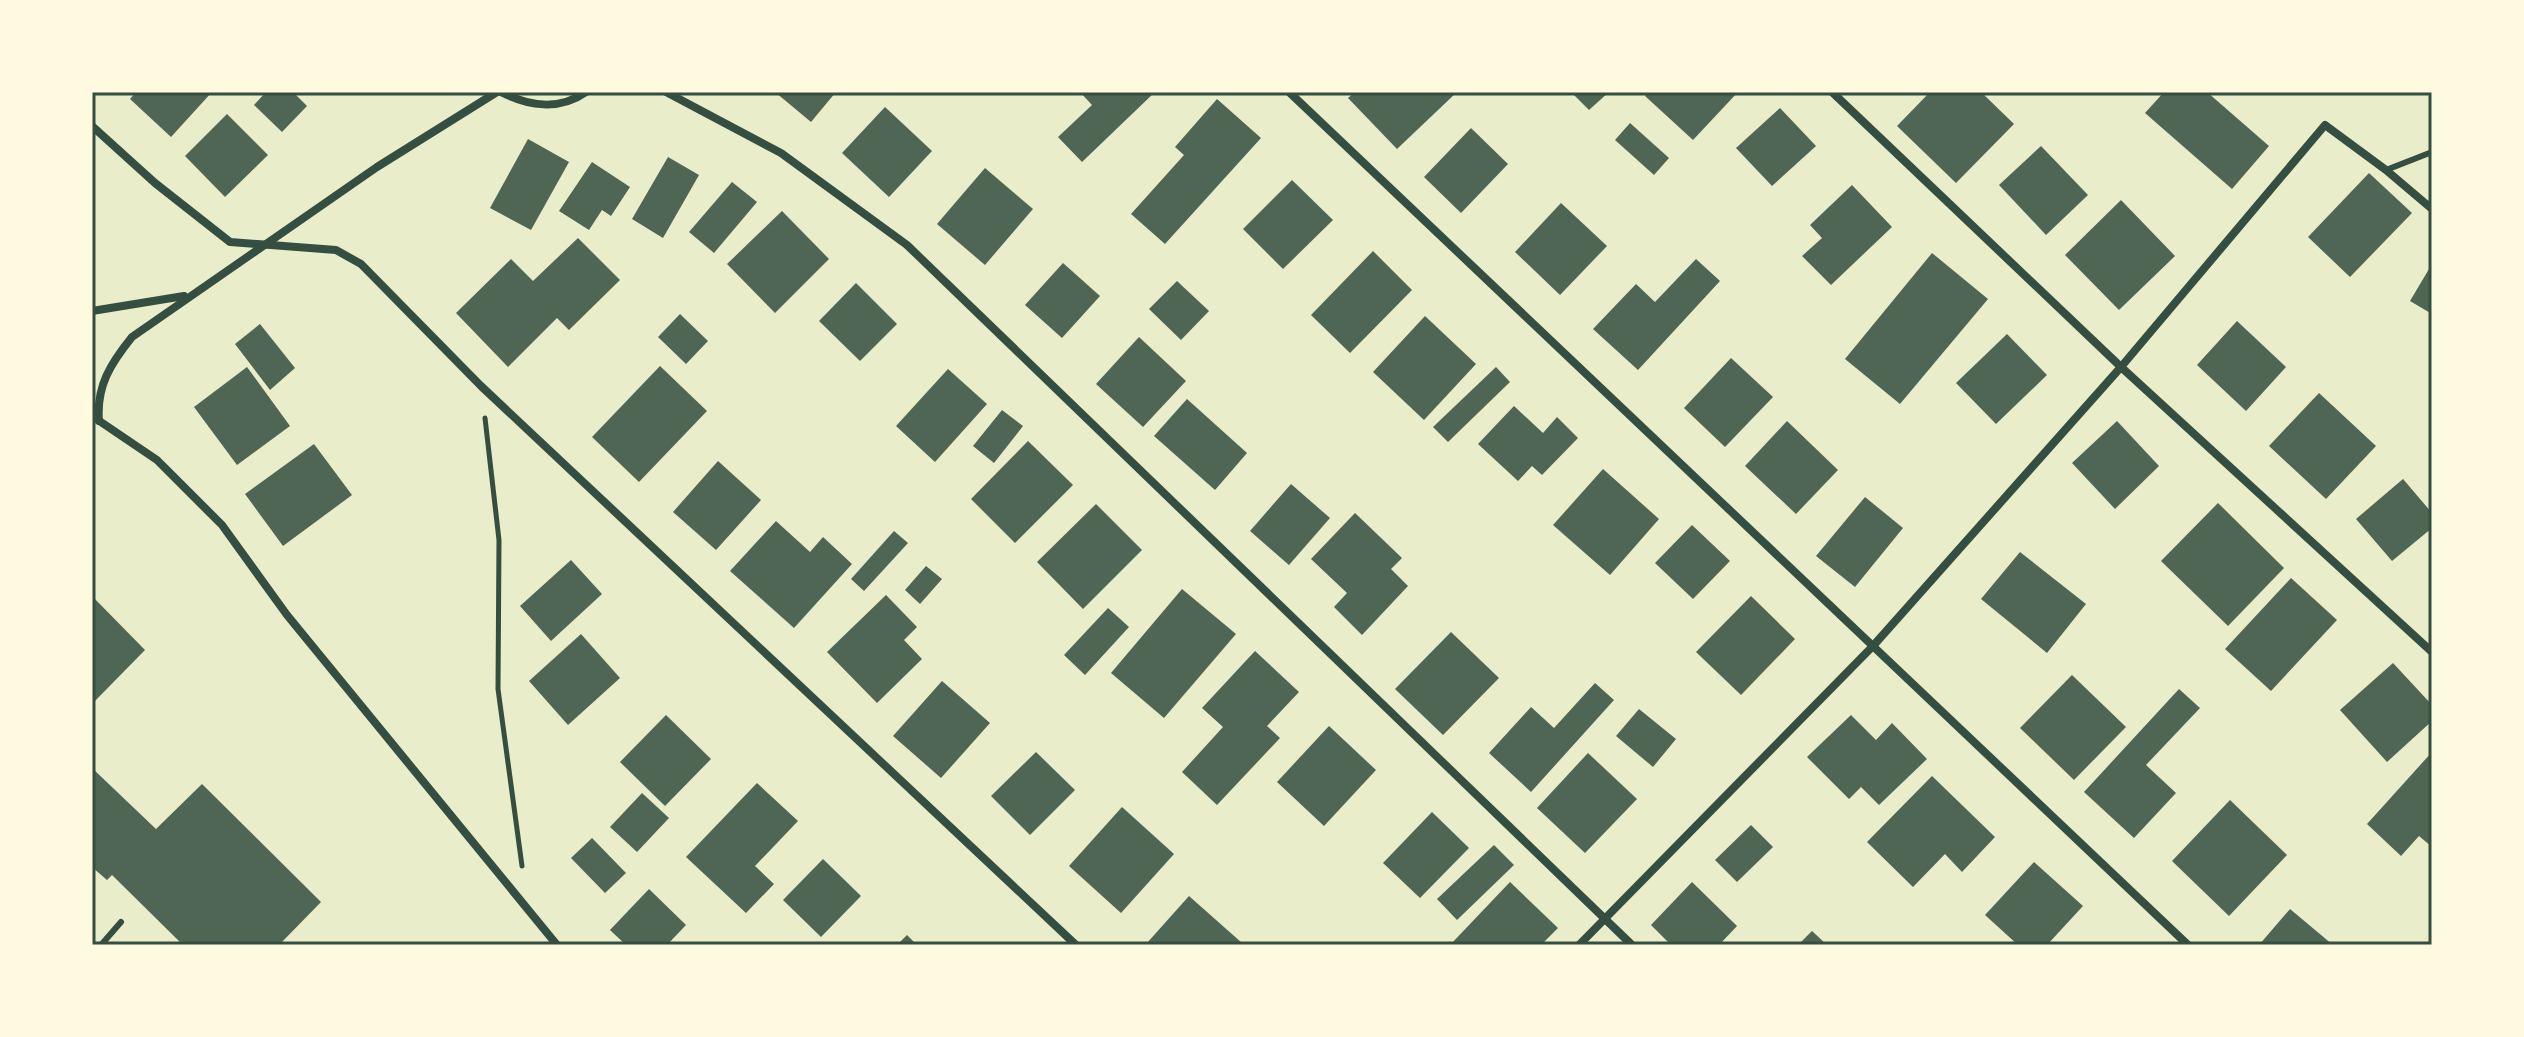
<svg xmlns="http://www.w3.org/2000/svg" width="2524" height="1037" font-family="Raleway,sans-serif">
	<rect width="100%" height="100%" fill="#e9edc9"/>
	<g fill="#4f6655">
		<path d="M136,92H212L171,137L130,99Z"/>
		<path d="M266,92H293L307,106L282,132L254,105Z"/>
		<path d="M775,92H836L811,122Z"/>
		<path d="M1080,92H1155L1082,162L1058,137L1092,105Z"/>
		<path d="M1355,92H1457L1397,149L1348,98Z"/>
		<path d="M1571,92H1609L1589,110Z"/>
		<path d="M1648,92H1738L1693,140L1645,96Z"/>
		<path d="M1930,92H1981L2014,124L1956,183L1897,126Z"/>
		<path d="M2164,92H2207L2269,146L2232,189L2145,113Z"/>
		<path d="M1217,99L1261,138L1165,244L1131,214L1184,155L1175,147Z"/>
		<path d="M885,107L932,151L889,197L842,153Z"/>
		<path d="M1780,108L1816,146L1772,186L1736,148Z"/>
		<path d="M227,114L268,155L225,197L185,156Z"/>
		<path d="M1630,123L1669,158L1654,175L1615,140Z"/>
		<path d="M1471,128L1508,164L1461,213L1424,177Z"/>
		<path d="M528,139L569,162L531,230L490,208Z"/>
		<path d="M2041,146L2088,195L2046,235L1999,185Z"/>
		<path d="M668,157L699,175L663,238L632,219Z"/>
		<path d="M592,162L630,187L611,216L602,210L589,230L559,211Z"/>
		<path d="M985,168L1033,209L985,265L937,224Z"/>
		<path d="M2369,173L2412,213L2350,277L2308,237Z"/>
		<path d="M1292,180L1333,220L1283,269L1243,229Z"/>
		<path d="M732,182L757,202L714,253L689,232Z"/>
		<path d="M1852,185L1892,227L1831,285L1802,256L1822,238L1810,225Z"/>
		<path d="M2121,200L2175,256L2119,310L2065,255Z"/>
		<path d="M1561,203L1607,246L1560,295L1515,252Z"/>
		<path d="M782,211L829,259L775,313L727,264Z"/>
		<path d="M578,238L620,280L569,330L557,318L508,367L456,313L511,259L533,281Z"/>
		<path d="M1373,251L1412,290L1350,353L1311,315Z"/>
		<path d="M1932,253L1988,299L1900,404L1845,359Z"/>
		<path d="M1696,259L1720,281L1638,370L1593,329L1636,284L1655,302Z"/>
		<path d="M1063,263L1100,296L1062,338L1025,305Z"/>
		<path d="M2432,264V314L2410,301Z"/>
		<path d="M1177,281L1209,311L1181,340L1149,309Z"/>
		<path d="M856,283L897,324L860,361L819,321Z"/>
		<path d="M680,314L708,341L686,364L658,337Z"/>
		<path d="M1425,316L1476,364L1424,420L1373,372Z"/>
		<path d="M2237,321L2286,367L2246,411L2197,365Z"/>
		<path d="M260,324L295,368L270,390L235,344Z"/>
		<path d="M2007,334L2047,375L1996,424L1956,383Z"/>
		<path d="M1139,337L1186,381L1143,427L1096,384Z"/>
		<path d="M1731,358L1773,397L1725,447L1684,408Z"/>
		<path d="M660,366L707,411L639,482L592,437Z"/>
		<path d="M247,367L290,426L237,465L194,407Z"/>
		<path d="M1496,367L1510,382L1448,442L1433,427Z"/>
		<path d="M948,369L987,404L935,462L896,426Z"/>
		<path d="M2319,393L2376,446L2326,499L2269,446Z"/>
		<path d="M1187,399L1247,453L1215,490L1154,436Z"/>
		<path d="M1514,406L1543,433L1557,417L1578,438L1542,475L1532,466L1518,481L1478,444Z"/>
		<path d="M1002,410L1023,426L994,463L973,446Z"/>
		<path d="M1787,421L1838,470L1796,514L1745,466Z"/>
		<path d="M2117,421L2159,466L2115,509L2072,463Z"/>
		<path d="M1028,441L1073,485L1015,543L971,499Z"/>
		<path d="M314,444L352,495L283,546L245,494Z"/>
		<path d="M718,461L761,500L716,550L673,512Z"/>
		<path d="M1603,469L1659,519L1610,575L1553,525Z"/>
		<path d="M2403,479L2432,513V528L2392,561L2356,519Z"/>
		<path d="M1291,484L1330,518L1289,565L1250,531Z"/>
		<path d="M1865,497L1903,528L1855,587L1816,556Z"/>
		<path d="M2218,503L2284,568L2228,626L2161,561Z"/>
		<path d="M1096,504L1142,550L1083,609L1037,562Z"/>
		<path d="M1355,513L1402,558L1391,569L1408,586L1362,635L1334,607L1347,593L1311,559Z"/>
		<path d="M776,521L810,552L823,537L852,564L794,628L730,571Z"/>
		<path d="M1692,525L1730,561L1693,599L1655,563Z"/>
		<path d="M894,531L908,543L864,591L851,579Z"/>
		<path d="M2020,552L2086,604L2047,653L1981,599Z"/>
		<path d="M571,560L602,594L551,641L520,606Z"/>
		<path d="M926,566L942,579L920,604L905,590Z"/>
		<path d="M2291,578L2337,620L2271,691L2225,649Z"/>
		<path d="M1182,589L1236,634L1164,718L1111,673Z"/>
		<path d="M886,595L917,627L904,640L922,659L877,703L827,652Z"/>
		<path d="M92,596L145,650L92,704Z"/>
		<path d="M1751,596L1795,639L1741,695L1696,652Z"/>
		<path d="M1108,608L1129,627L1085,675L1064,655Z"/>
		<path d="M1451,632L1499,678L1443,735L1395,689Z"/>
		<path d="M581,634L620,678L568,725L529,681Z"/>
		<path d="M1255,651L1299,692L1267,726L1280,738L1217,805L1182,772L1223,727L1202,708Z"/>
		<path d="M2393,663L2432,705V721L2387,762L2340,710Z"/>
		<path d="M2072,675L2126,727L2074,780L2020,728Z"/>
		<path d="M942,681L990,723L941,778L893,736Z"/>
		<path d="M1595,683L1614,700L1531,792L1489,753L1531,707L1554,728Z"/>
		<path d="M2179,689L2200,708L2146,765L2176,793L2134,838L2084,792Z"/>
		<path d="M1639,709L1676,739L1653,767L1616,736Z"/>
		<path d="M666,715L711,759L665,806L620,762Z"/>
		<path d="M1851,715L1876,740L1892,723L1927,759L1879,805L1861,787L1849,799L1807,757Z"/>
		<path d="M1329,726L1376,770L1324,826L1277,782Z"/>
		<path d="M1036,752L1075,790L1030,835L991,796Z"/>
		<path d="M2432,752V847L2419,836L2401,856L2367,824Z"/>
		<path d="M1588,753L1637,799L1585,853L1537,808Z"/>
		<path d="M92,768L156,829L202,784L321,902L279,945H183L112,875L107,880L92,867Z"/>
		<path d="M1932,776L1995,837L1962,872L1945,854L1913,887L1867,842Z"/>
		<path d="M757,783L798,821L755,866L774,884L746,913L686,857Z"/>
		<path d="M642,793L669,818L637,852L610,827Z"/>
		<path d="M2230,800L2287,855L2229,916L2172,861Z"/>
		<path d="M1122,807L1174,854L1121,913L1069,866Z"/>
		<path d="M1432,812L1469,848L1420,898L1383,863Z"/>
		<path d="M1751,825L1773,847L1737,882L1715,860Z"/>
		<path d="M592,838L626,873L605,893L571,858Z"/>
		<path d="M1494,845L1514,865L1457,920L1437,899Z"/>
		<path d="M823,859L861,896L821,937L783,900Z"/>
		<path d="M2034,862L2083,906L2047,945H2018L1985,915Z"/>
		<path d="M1510,882L1558,928L1541,945H1450Z"/>
		<path d="M1692,882L1737,926L1719,945H1671L1651,925Z"/>
		<path d="M649,889L686,925L667,945H626L610,930Z"/>
		<path d="M1189,896L1242,943L1239,945L1147,943Z"/>
		<path d="M2290,909L2333,945H2259Z"/>
		<path d="M1812,931L1827,945H1798Z"/>
		<path d="M907,935L917,945H897Z"/>
	</g>
	<g fill="none" stroke-linecap="round" stroke-linejoin="round">
		<path stroke="#344e41" stroke-width="5" d="M485,418L499,540L498,689L522,866"/>
		<g stroke="#344e41" stroke-width="6">
			<path d="M2386,170L2432,152"/>
			<path d="M101,945L121,922"/>
		</g>
		<g stroke="#344e41" stroke-width="8">
			<path d="M501,92C528,106 559,111 586,92"/>
			<path d="M666,92L781,153L907,245L1632,945"/>
			<path d="M1289,92L2188,945"/>
			<path d="M1832,92L2121,367L2432,652"/>
			<path d="M92,126L155,183L230,242L336,250L361,264L481,386L1076,945"/>
			<path d="M92,311L184,296"/>
			<path d="M92,416L157,460L222,525L287,615L557,945"/>
			<path d="M99,421C96,386 111,363 132,337L377,167L497,92"/>
			<path d="M1579,945L1873,646L2121,367L2325,125L2386,170L2432,209"/>
		</g>
	</g>
	<rect width="2524" height="1037" fill="none" stroke="#fefae0" stroke-width="188"/>
	<rect x="94" y="94" width="2336" height="849" fill="none" stroke="#344e41" stroke-width="3"/>
</svg>
